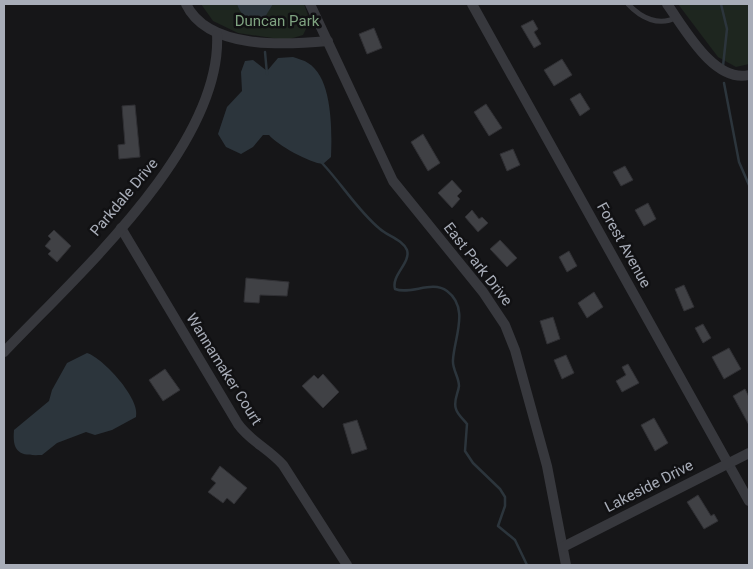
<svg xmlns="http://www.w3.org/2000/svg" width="753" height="569" font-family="Roboto,sans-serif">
	<rect width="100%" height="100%" fill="#161618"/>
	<g fill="#1e261f">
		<path d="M201,4H304L310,21L303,35L286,40L238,33L213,21Z"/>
		<path d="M678,4H749V64L736,67L718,57Z"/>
	</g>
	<g fill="#2c353c">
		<path d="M237,4H273L265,17L257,22C245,18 241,15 237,4Z"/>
		<path d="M293,57C298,59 304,60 308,63C333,78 332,132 331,157L323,164C310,163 277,145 269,135H263L253,147L241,154L226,147L218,134L227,107L242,91L241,72L245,61L253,60L267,71L278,58Z"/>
		<path d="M87,353C103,358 141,399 136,417L112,430L95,435L86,432L57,443L42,455C20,456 12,453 14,430L49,401L52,390L67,363Z"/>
	</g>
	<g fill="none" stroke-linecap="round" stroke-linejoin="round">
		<g stroke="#2c353c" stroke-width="2.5">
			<path d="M721,4L727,29L723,66"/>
			<path d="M265,52L267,74"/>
			<path d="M724,83L739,162L749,185"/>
			<path d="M322,163C342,184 358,211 380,229C388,236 403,240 407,250C411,263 391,275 395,289C411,295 432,280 447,291C470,308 454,338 453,360C452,369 459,377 459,386C458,394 453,401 456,409C457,414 464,420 467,424L465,451L473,463L500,489L505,497V506L498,526L515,540L527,565"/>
		</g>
	</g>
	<g fill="#404145" stroke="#303034">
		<path d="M533,20L538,29L534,32L541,44L534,48L521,26Z"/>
		<path d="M374,28L382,48L367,54L359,34Z"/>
		<path d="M562,59L572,75L554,86L544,70Z"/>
		<path d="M580,93L590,109L580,116L570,99Z"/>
		<path d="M486,104L502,128L489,136L474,112Z"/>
		<path d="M135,105L140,157L119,159L118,145L125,144L122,106Z"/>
		<path d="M423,134L440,163L428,171L411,142Z"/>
		<path d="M513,149L520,165L507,171L500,154Z"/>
		<path d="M625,166L633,180L621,186L613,172Z"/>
		<path d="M452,180L462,191L457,196L460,199L452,208L438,193Z"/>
		<path d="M648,203L656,219L644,226L635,210Z"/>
		<path d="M472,210L479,219L482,217L488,223L478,232L465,217Z"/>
		<path d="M54,230L71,246L57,262L48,254L51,251L45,246L51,239L48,236Z"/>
		<path d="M500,240L517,258L507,267L490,249Z"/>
		<path d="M569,251L577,266L567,272L559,257Z"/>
		<path d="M246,278L289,282L287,296L260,295L259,303L244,302Z"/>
		<path d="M684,285L694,307L684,311L675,289Z"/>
		<path d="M594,292L603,307L587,318L578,303Z"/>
		<path d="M553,317L560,339L547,344L540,321Z"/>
		<path d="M703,324L711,338L703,343L695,328Z"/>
		<path d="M729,348L741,369L724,379L712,357Z"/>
		<path d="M566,355L574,373L562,379L554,360Z"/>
		<path d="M628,364L639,383L622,392L616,381L626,375L622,367Z"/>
		<path d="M165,369L180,390L163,401L149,380Z"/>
		<path d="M323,374L339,392L323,408L302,386L314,375L318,379Z"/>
		<path d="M745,389L749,397V425L733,396Z"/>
		<path d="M654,418L668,443L655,451L641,425Z"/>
		<path d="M357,420L367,449L352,454L343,424Z"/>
		<path d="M220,466L247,488L234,504L227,498L223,503L208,492L216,483L211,479Z"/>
		<path d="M698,495L711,516L714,514L718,521L704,529L687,502Z"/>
	</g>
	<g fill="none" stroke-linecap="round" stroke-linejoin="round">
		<path stroke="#37383d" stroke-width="5" d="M628,4C641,18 659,27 677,17"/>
		<g stroke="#37383d" stroke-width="10">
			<path d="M186,4C208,50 285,45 328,41"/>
			<path d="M310,4L393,181L483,292L505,325L515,350L547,466L566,565"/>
			<path d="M472,4L749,501"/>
			<path d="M667,4C685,29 714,83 749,75"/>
			<path d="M121,228L238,424C250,441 269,449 283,465L347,565"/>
			<path d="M4,352C76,276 223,146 217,34"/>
			<path d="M563,547L749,453"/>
		</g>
	</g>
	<g text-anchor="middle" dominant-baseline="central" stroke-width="5" stroke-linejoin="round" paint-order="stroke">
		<g font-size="15" fill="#7fa381" stroke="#111113">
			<text x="277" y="21">Duncan Park</text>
		</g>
		<g font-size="15" fill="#a8adb8" stroke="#111113">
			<text transform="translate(124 197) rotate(-50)">Parkdale Drive</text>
			<text transform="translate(624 245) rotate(61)">Forest Avenue</text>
			<text transform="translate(478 264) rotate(52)">East Park Drive</text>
			<text transform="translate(224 369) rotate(58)">Wannamaker Court</text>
			<text transform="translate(649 486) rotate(-27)">Lakeside Drive</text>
		</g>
	</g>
	<rect width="753" height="569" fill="none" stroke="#a8adb8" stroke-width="10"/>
</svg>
